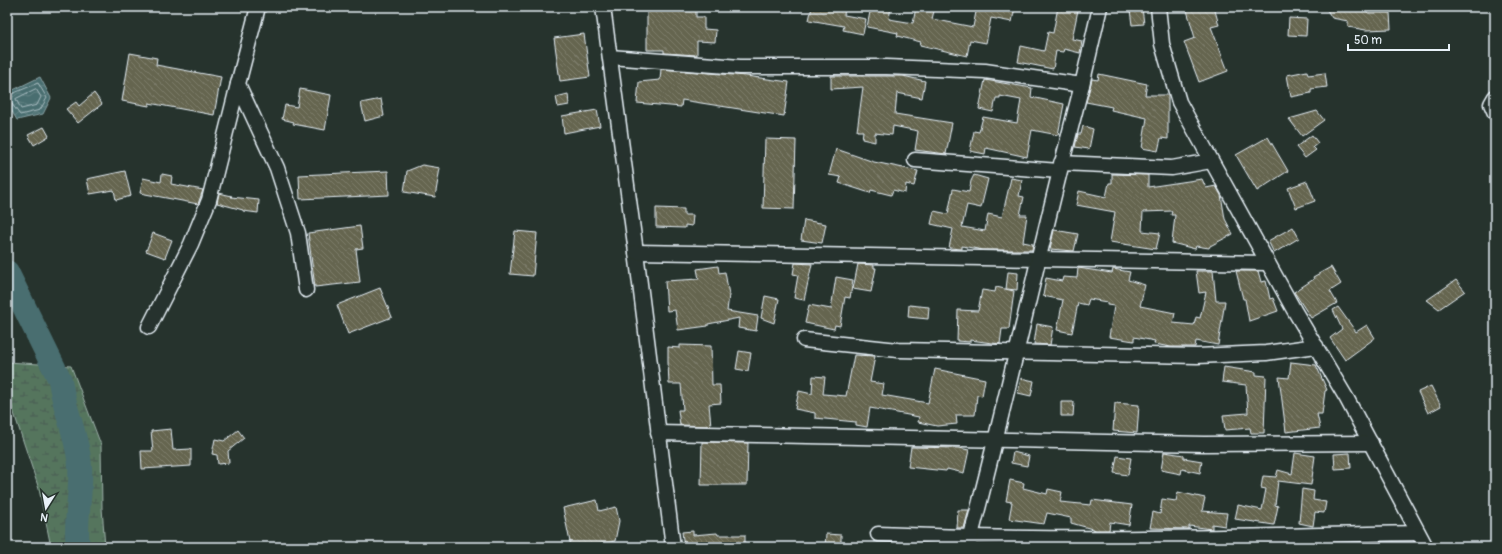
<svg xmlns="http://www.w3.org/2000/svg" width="1502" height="554" font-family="Pangolin,sans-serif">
	<defs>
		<pattern id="wetland-marsh" width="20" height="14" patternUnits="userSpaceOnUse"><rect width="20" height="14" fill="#54745d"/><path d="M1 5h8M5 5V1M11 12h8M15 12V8" fill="none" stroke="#4c5c53"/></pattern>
		<pattern id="water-waves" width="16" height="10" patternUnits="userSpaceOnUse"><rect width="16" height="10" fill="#4a6e70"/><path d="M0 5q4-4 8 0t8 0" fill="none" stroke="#648385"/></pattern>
		<pattern id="building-back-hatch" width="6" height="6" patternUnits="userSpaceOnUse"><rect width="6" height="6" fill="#656550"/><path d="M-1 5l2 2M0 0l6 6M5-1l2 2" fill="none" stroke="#7b7c6a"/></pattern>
	</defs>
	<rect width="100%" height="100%" fill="#26332d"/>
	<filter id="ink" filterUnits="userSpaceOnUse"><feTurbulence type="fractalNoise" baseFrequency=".025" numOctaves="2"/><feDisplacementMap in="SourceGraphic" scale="8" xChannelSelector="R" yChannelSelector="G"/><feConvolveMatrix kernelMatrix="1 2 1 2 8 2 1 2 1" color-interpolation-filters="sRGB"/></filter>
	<g filter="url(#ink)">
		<path fill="url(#wetland-marsh)" stroke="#9eb2aa" d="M7,362L71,366L101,445L102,508L105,547H51L39,489L7,392Z"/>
		<path fill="url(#water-waves)" stroke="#89a2a6" d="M40,77L51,98L43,114L17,120L7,103V93Z"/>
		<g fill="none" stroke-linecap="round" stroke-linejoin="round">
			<g stroke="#a9bdc2" stroke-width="1">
				<path d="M36,89L41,97L37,105L21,109L16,99Z"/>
				<path d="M7,96L38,83L47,98L40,110L20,115L12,104L7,102"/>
			</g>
			<path stroke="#4a6e70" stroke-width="24" d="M7,272L60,380C64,410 78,437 80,467C82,492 74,524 78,547"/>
		</g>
		<g fill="url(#building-back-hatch)" stroke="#e8f1f8">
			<path d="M647,7H696V17H704V29L716,30L715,42L697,41V55L664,53V50H647Z"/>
			<path d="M812,7H845L844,15L866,19L863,34L843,30L844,26L809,20Z"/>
			<path d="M871,7H891L889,19L913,23L916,7H935L932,19L973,27L977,7H1015L1012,22L991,18L986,43L970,40L967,56L920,45L921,42L897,36L898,33L867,27Z"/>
			<path d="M1058,7L1078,10L1072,39L1082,41L1080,53L1064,49L1063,52L1056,51L1053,69L1018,62L1021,46L1044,51L1048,32L1053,33Z"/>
			<path d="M1186,7H1214L1219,25L1211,27L1228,71L1199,82L1184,42L1195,38Z"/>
			<path d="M1325,7H1368V13H1390L1391,29L1366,30L1348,27V21L1332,18Z"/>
			<path d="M1142,8L1144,24L1132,25L1130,10Z"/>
			<path d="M1289,18L1307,19L1306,36L1288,35Z"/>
			<path d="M584,34L590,77L560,81L554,38Z"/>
			<path d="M130,53L157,58L156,65L221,77L214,115L149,103V106L122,101Z"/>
			<path d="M661,69L746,76L789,82L784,116L682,100L681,107L637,103L639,82L660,80Z"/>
			<path d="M1307,71L1308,75L1325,73L1327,87L1311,89V93L1291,97L1287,75Z"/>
			<path d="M1099,74L1147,84L1145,95H1168V139L1161,138L1158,151L1142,148L1147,118L1111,110L1112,107L1086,102L1092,79L1098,80Z"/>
			<path d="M831,76H903L925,81L922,98L897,93L895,114L952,123L946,154L915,150L918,131L893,126L892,135L875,133V142L862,139L863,131H857L863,87L831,89Z"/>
			<path d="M985,80L1032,88L1031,97L1064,104L1058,135L1032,130L1027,157L986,148L985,154L970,151L974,131L979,132L983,117L1017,123L1021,100L1000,96V98H996L993,112L979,109Z"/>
			<path d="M300,89L331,95L325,130L293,124L294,122L282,119L285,105L297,107Z"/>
			<path d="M94,93L102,104L78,123L66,109L76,102L79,106Z"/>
			<path d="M568,94L569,105L558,107L556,97Z"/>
			<path d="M381,99L384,116L365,121L361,103Z"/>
			<path d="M597,110L600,126L564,133L562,116Z"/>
			<path d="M1317,111L1324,120L1302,136L1289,119Z"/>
			<path d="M1083,126L1093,129L1089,149L1075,147L1078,134H1081Z"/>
			<path d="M44,127L49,136L34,145L28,135Z"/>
			<path d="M1312,135L1318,143L1313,147L1316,150L1305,158L1296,147Z"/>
			<path d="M1268,137L1288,171L1257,191L1236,155Z"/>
			<path d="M765,139L796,140L794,209L763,208Z"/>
			<path d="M836,149L874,162L918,171L914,186L906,184L905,193L893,190L891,195L871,190L870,193L839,183L841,177L829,175Z"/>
			<path d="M422,165L440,168L435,197L404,192L407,171Z"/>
			<path d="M125,171L131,196L116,200L114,190L90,194L87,179Z"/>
			<path d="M388,171L389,195L300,199L299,175Z"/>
			<path d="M162,174L172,176L171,184L203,190L198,204L140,193L143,178L161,182Z"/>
			<path d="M1112,174L1148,175V187L1202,179L1206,188L1216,186L1221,195L1225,219L1233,234L1210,246L1209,248L1196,246L1195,249L1172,243L1175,215H1171L1172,211L1143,212L1142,231L1160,233L1156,249L1110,242L1115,212L1076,205L1079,191L1106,197L1109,183H1112Z"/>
			<path d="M974,175L988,179L981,208L967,205L962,227L985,231L988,214L1002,217L1011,178L1022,180L1019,196L1024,197L1020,215H1027L1023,242L1033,244L1032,250H983L962,246V249L949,248L953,229L931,224L934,211L948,214L953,189L969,192L971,181Z"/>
			<path d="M1307,181L1315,201L1296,208L1288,188Z"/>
			<path d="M219,193L232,196L231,197L259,200L258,213L243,211V210L217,203Z"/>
			<path d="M656,208L684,209V215H693L692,226L685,225V228L656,227Z"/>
			<path d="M804,220L826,224L822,243L801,240Z"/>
			<path d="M360,226L363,248L356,249L360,282L315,287L308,233Z"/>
			<path d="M1293,227L1299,238L1274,253L1268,241Z"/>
			<path d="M1054,230L1078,234L1074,251L1050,249Z"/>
			<path d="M515,231L537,233L533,276L510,274Z"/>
			<path d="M153,233L172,240L165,258L146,251Z"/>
			<path d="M795,263L812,264L804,300L794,298L798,275L793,274Z"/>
			<path d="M858,264L874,265V268H876L871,292L853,289Z"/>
			<path d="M718,266L719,273L725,272L729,295L727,311L758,316L756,331L738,328L739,318L708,324V326L678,330L675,310L667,311L665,281L699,279L697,269Z"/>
			<path d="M1331,267L1341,284L1330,291L1337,303L1311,318L1294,292L1314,279L1313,277Z"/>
			<path d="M1078,268L1112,273L1113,269L1130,272L1128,280L1145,285L1140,306L1175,313L1173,323L1194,325L1196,317L1200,318L1206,292L1199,293L1196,271H1213L1216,301H1225L1218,345L1196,341L1195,347H1171L1154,344L1155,341L1134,337V341L1109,337L1114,306L1107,305V302L1089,299L1087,305L1078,303L1072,333L1057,330L1063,300L1043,296L1046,278L1062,281L1063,277L1077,278Z"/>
			<path d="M1236,271H1258L1261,282L1266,281L1270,299L1273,298L1278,311L1249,321L1245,299H1243Z"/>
			<path d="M1008,272L1018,273L1017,290L1006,289Z"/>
			<path d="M836,277L853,280L850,298L845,297L840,326L835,325L834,329L805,323L809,305L831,309Z"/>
			<path d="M1456,280L1465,291L1439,309L1427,300Z"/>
			<path d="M996,287L1014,291L1009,329H1002L1000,344L970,340V342L957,341L958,310L978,311L982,290L995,292Z"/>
			<path d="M380,288L392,317L348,334L337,305Z"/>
			<path d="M765,296L779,299L774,323L761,318Z"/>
			<path d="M909,305L929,307L928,319L908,317Z"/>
			<path d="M1338,307L1356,332L1367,325L1375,338L1345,360L1330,338L1342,329L1333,310Z"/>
			<path d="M1037,324L1053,327L1050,345L1034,344Z"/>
			<path d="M680,345L711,346L712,385H720L721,403L709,404L711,426L680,425L678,410H683L681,384H669L668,362V347L680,348Z"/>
			<path d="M739,351L751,353L748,371L736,369Z"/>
			<path d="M854,355L875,356L870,382L884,384L882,395L928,403L935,369L985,379L982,396L977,395L975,415H956L957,424L937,426L918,422L919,417L870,408L867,427L856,425V422L815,418V413L795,409L799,391L812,394L813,376L825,377L823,394L846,396Z"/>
			<path d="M1291,362L1316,365L1327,390L1325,391L1322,414H1317L1320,428L1286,432L1279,377L1289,378Z"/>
			<path d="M1224,367L1256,372V375L1266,376L1264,433H1251L1250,428L1225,430L1223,415L1248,413L1246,385L1222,382Z"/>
			<path d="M1021,378L1034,381L1031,396L1018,393Z"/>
			<path d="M1431,386L1441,406L1428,413L1418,392Z"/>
			<path d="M1061,402H1074L1073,416H1061Z"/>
			<path d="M1115,403L1139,405L1137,433L1113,431Z"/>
			<path d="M171,429L173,450L191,449V466L142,469L141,451H153L151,431Z"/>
			<path d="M238,430L244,438L228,451L229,463L218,464L217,455L212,454L215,439L224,441Z"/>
			<path d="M702,442L748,443L747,485H701Z"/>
			<path d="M911,447L959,448L969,450L964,473L947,469L946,471L908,467Z"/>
			<path d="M1013,452L1029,456L1027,466L1011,463Z"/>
			<path d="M1164,452L1184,455V458L1202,461L1200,473L1182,469L1181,474L1161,470Z"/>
			<path d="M1295,453L1315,456L1311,485L1278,481L1275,505L1278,506L1274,525L1235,519L1238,505L1262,510L1266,489L1261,488L1263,476L1276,477L1278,470L1292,474Z"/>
			<path d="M1350,453L1351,468L1335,469L1334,454Z"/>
			<path d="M1117,456L1131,458L1128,475L1114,473Z"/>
			<path d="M1010,480L1024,483L1023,488L1047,494L1048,489L1062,492L1060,502L1091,505L1092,500L1132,505L1129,525L1110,522L1109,530H1096L1071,523V518L1047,513L1044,524L1009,519L1012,502L1006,501Z"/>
			<path d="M1302,489L1314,491L1313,500L1326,502L1324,513L1315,512L1313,526L1299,523Z"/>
			<path d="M1178,492L1205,498L1202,511L1227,513L1225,526L1212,524V529L1189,526V529L1150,528L1153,512L1160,514L1162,499L1176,501Z"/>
			<path d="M597,500L599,511L616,507L619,521L615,541L585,547H571L563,508Z"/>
			<path d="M958,510H969L964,528H957Z"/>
			<path d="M693,531V535L717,533L718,535H745V547H684L682,532Z"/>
			<path d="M826,534L841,535V547L825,546Z"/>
		</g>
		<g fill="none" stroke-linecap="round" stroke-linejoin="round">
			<defs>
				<g id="minor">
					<path d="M258,7L238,84L277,168L298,233L306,290"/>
					<path d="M603,7L636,252L673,547"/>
					<path d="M1158,7L1162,44L1179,102L1294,310L1347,399L1426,547"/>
					<path d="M610,57L740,67H887L985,71L1082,85L1100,7"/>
					<path d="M1495,97L1491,104L1495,113"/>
					<path d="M915,160L1059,171"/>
					<path d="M1061,163L1172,168L1211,161"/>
					<path d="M636,252L1267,263"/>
					<path d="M149,327L191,244L209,200L238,84"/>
					<path d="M804,340L898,350L1197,356L1266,353L1316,346"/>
					<path d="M658,433L1204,444L1371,443"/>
					<path d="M878,534C1058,542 1238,537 1418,533"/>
					<path d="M968,547C1009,394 1041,238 1082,85"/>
				</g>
			</defs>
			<use href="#minor" stroke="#e8f1f8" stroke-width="17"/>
			<use href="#minor" stroke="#26332d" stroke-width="14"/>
		</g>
	</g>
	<rect width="1502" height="554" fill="none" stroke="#26332d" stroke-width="24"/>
	<rect x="12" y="12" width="1478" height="530" fill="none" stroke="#e8f1f8" stroke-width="1.5" filter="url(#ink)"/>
	<g transform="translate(46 508) rotate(191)" stroke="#26332d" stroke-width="3" paint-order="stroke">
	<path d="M0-3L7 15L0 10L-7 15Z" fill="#e8f1f8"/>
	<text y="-6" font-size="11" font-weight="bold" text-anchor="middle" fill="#e8f1f8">N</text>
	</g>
	<path d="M1348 44v6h101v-6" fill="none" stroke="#e8f1f8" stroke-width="2"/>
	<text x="1354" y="44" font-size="12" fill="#e8f1f8" stroke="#26332d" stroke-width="3" paint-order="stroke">50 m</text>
</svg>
